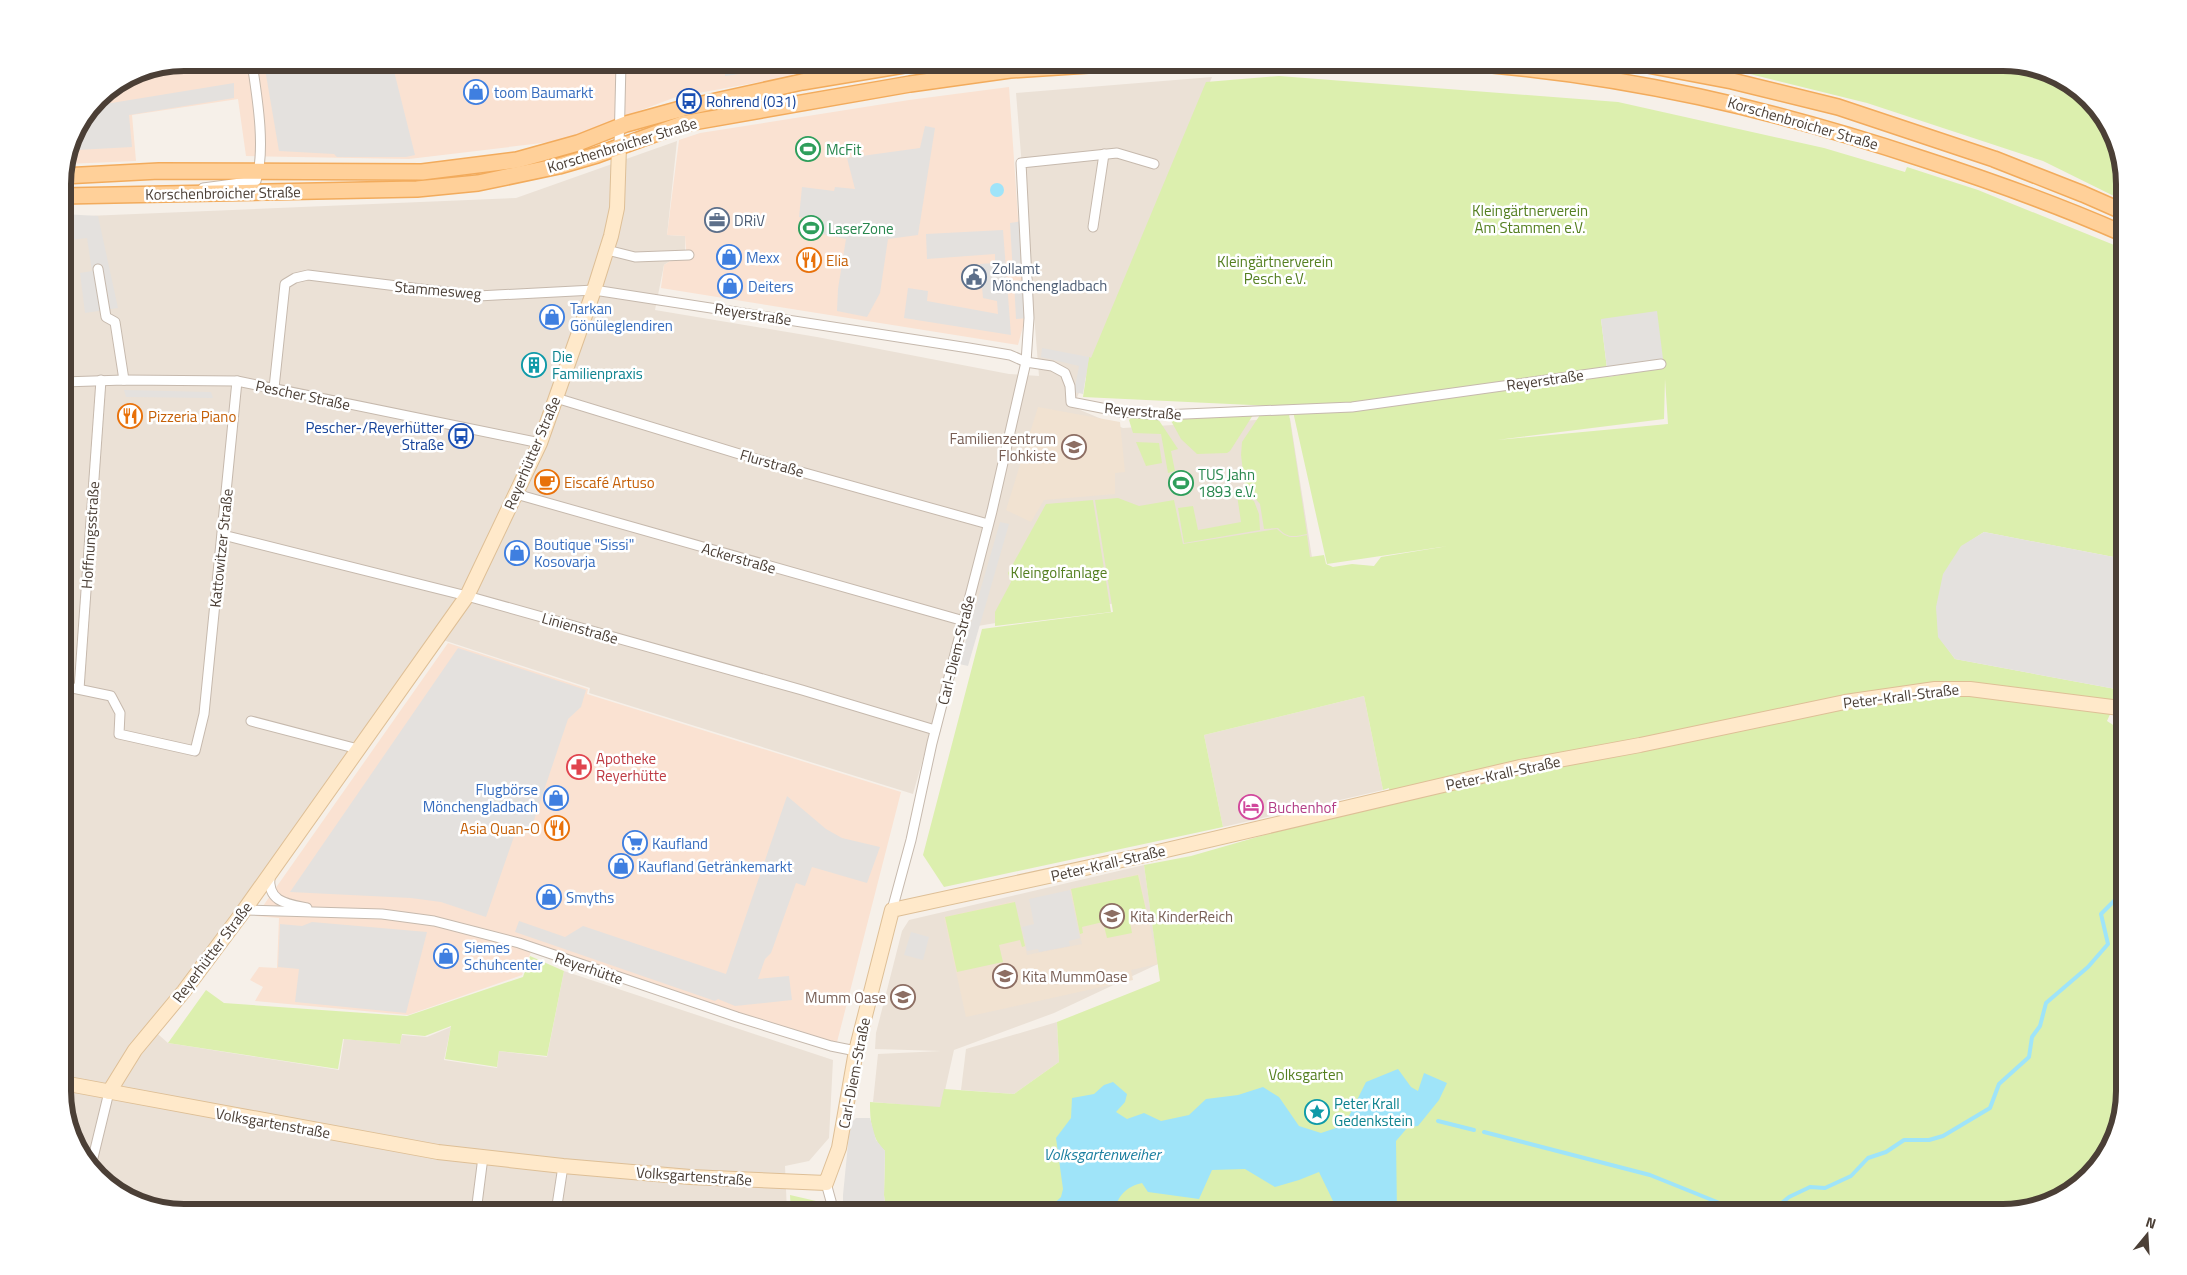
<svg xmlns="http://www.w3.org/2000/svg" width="2187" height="1275" font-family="'Titillium Web',sans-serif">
	<rect width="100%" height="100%" fill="#f6f0e9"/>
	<g fill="#ebe1d6">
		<path d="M795,63H862L796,72Z"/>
		<path d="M1212,77L1073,407L1123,428L1290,418L1314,570L960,629L913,794L589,693L590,688L443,640L151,1028L168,1043L339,1070L344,1039L400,1044L402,1035L427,1037L451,1027L444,1060L497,1068L499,1051L547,1057L564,971L833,1060L829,1138L809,1161L785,1166L787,1212H185L124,1196L83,1158L63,1098V217L516,198L677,141L667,235L685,236V251L664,265L655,310L817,337L1009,374L1039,376L1016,93Z"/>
		<path d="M1364,696L1383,790L1223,827L1204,735Z"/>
		<path d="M1144,865L1158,964L1054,1013L954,1050L941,1108L873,1102L878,1054L941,1051L875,1049L876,1033L902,931L909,920Z"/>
		<path d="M1057,1022L1059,1062L1014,1094L961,1090L966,1049Z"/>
	</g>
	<g fill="#fae2d2">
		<path d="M185,63H792L793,76L676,97L559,141L409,159L246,156L238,99L132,115L136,161L66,164L72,138L98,98L138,72Z"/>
		<path d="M1009,87L1025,319L1018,345L661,288L664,265L686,251L685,236L667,235L679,140L700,133L909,100Z"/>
		<path d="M448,643L588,689L587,694L901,792L835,1050L531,952L522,975L408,1015L255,1001L263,987L250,980L259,967L277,968L279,918L256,916Z"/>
	</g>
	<g fill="#f1e2d1">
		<path d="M1038,407L1120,422L1125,472L1115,473V494L1044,500L1031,522L1006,510Z"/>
		<path d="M1139,874L1158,964L1131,970L1133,980L966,1017L944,917L1014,901L1027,955L1082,944L1070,889Z"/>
	</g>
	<g fill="#dcefae" fill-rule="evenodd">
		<path d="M1706,63H2002L2063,79L2108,123L2124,177V201L2043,161L1867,103Z"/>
		<path d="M1279,76L1618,102L1824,148L1905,172L1907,167L1978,190L2124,249V559L1984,532L1961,547L1939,637L1955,659L2121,690L2107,721L2124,732V1091L2108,1151L2064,1196L2003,1212H886L884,1195L885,1151C871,1138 870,1120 870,1102L940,1107L944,1089L1014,1094L1059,1062L1057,1022L1160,981L1144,865L1191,856L1390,799L1389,788L1383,790L1364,696L1204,735L1223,827L944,887L923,855L982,629L1113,612L1095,500L1118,498L1139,506L1174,500L1183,544L1277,529C1287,539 1293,538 1307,535L1310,557L1324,555L1326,564L1333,567L1352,564L1374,566L1381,557L1448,546L1327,564L1292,407L1083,397L1089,357L1091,358L1206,82ZM1601,319L1664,367L1608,377ZM1665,379L1668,424L1497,440L1664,419Z"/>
		<path d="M1289,414L1307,534C1293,537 1287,538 1278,528L1264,529L1260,504L1245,487L1241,455L1242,442L1260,415Z"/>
		<path d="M1253,415L1230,451L1227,453L1197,454L1181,439L1169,417Z"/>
		<path d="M1132,417L1158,419L1178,449L1171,451L1175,471L1168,473L1161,434L1133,433L1129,420Z"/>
		<path d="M1136,442L1159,443L1162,463L1146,466Z"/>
		<path d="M1237,495L1244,496L1254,501L1259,514L1260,530L1184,543L1178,508L1193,506L1198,530L1241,522Z"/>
		<path d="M1093,500L1111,612L995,626V612L1011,582L1008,573L1046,504Z"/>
		<path d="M1138,875L1148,919L1130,922L1132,933L1107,938L1103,922L1082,927L1083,933L1080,934L1071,889Z"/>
		<path d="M1015,902L1025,946L1022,947L1020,940L999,945L1003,962L957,972L945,917Z"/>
		<path d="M530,956L564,971L547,1056L499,1051L497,1067L445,1059L451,1026L425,1036L402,1034L400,1044L343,1039L338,1069L168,1043L206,990L224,1003L407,1016L523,977Z"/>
		<path d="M790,1195L816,1201L823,1212H791Z"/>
	</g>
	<g fill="#e4e1de">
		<path d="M264,63H392L415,155L406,157H337L334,154L279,151Z"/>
		<path d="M769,63L753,72L725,76V65Z"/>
		<path d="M234,83V98L129,115L132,147L77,150L85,118L93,106Z"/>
		<path d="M925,126L935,128L918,235L888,239L880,293L867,317L837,311L838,289L846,239L822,234L823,220L799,217L802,187L834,191L835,187L855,189L847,158L920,148Z"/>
		<path d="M63,214L98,216L118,308L85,313L80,273L92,271L87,238L63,241Z"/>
		<path d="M1023,221L1026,273L1013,274L1010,223Z"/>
		<path d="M1003,230L1011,335L904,318L908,288L928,291L927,301L998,314L997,301L983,298L980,264L995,263V254L927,259L926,234Z"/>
		<path d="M1026,280L1029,318L1016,319L1014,281Z"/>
		<path d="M1657,311L1664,367L1608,377L1601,319Z"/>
		<path d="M1042,348L1089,357L1083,394L1074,392L1079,366L1041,357Z"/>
		<path d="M124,390L211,392L213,398L126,397Z"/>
		<path d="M1000,522L1009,524L968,666L959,664Z"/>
		<path d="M1984,532L2124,559V687L2121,690L1955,659L1938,637L1936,607L1943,574L1961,546Z"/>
		<path d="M458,648L586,690L581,707L568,719L530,832L517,828L486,917L441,902L411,898L290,892Z"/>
		<path d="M787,796L826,829L842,838L880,847L867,883L812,867L805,886L796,883L771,953L765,959L758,979L789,976L792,1000L735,1006L718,999L715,1001L515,932L519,921L565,937L583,926L726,974Z"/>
		<path d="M1070,890L1080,938L1069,941L1070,946L1039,952L1038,949L1027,951L1022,927L1034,924L1029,899Z"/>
		<path d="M312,922L427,932L406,1013L295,1002L299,969L278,967L280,924L302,926Z"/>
		<path d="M911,932L929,937L923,960L904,955Z"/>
		<path d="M856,1118H870L876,1140L885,1151L884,1195L886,1212H843V1195L850,1124Z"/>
	</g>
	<g fill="#9fe4f9">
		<circle cx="997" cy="190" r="7"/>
		<path d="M1398,1069L1411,1087L1418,1091L1424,1073L1447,1083L1439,1100L1418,1126L1408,1127L1396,1141L1397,1212H1342L1334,1203L1319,1172L1299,1180L1275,1187L1245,1169L1212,1170L1199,1199L1148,1192L1142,1183C1127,1186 1116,1197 1115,1212H1045L1061,1197L1063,1189L1056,1138L1071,1118L1072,1098L1094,1094L1104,1085L1113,1082L1127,1094L1125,1102L1116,1112L1127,1119L1144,1113L1161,1121L1189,1115L1206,1099L1238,1095L1263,1087L1279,1097L1299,1126L1321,1133L1339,1127L1349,1116L1366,1082Z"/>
	</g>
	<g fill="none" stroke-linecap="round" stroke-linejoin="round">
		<g stroke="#9fe4f9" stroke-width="4">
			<path d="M1438,1121L1474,1130"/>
			<path d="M1484,1132L1650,1175L1722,1204L1731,1212"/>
			<path d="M1771,1212L1789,1197L1810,1187L1825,1188L1851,1176L1868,1158L1886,1152L1904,1140H1929L1943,1136L1990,1108L1999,1084L2029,1057L2032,1037L2040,1026L2046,1003L2088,967L2108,944L2101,914L2124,891"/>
		</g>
		<defs>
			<g id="street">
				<path d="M619,147L621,63"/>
				<path d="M203,188L256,181C266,149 257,96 252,63"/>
				<path d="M1093,227L1104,154"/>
				<path d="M607,250L635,257L689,255"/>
				<path d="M98,269L106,317L115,322L124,380"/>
				<path d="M63,382L124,380L237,381L540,443"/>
				<path d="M274,388L285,284L295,278L308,275L478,296L594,290L969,348L1010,355L1026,362L1052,366L1065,373L1070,386L1071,402L1122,412L1162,415L1352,407L1661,364"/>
				<path d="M556,398L769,463L988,524"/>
				<path d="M516,494L964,621"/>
				<path d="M223,535L467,596L802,690L935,730"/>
				<path d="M63,686L111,696L120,713L119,734L195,751L204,714L237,381"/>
				<path d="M79,689L101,380"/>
				<path d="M251,721L358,749"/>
				<path d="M270,876C267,902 287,904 307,908"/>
				<path d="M244,910L382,914L434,921L519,943L737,1017L831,1046L856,1051"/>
				<path d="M892,910L911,840L932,743L992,511L1026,362L1029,318L1021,163L1117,153L1154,164"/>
				<path d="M91,1166L109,1092"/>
				<path d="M826,1183L834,1212"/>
				<path d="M476,1212L483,1157"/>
				<path d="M556,1212L563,1166"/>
			</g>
			<g id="secondary">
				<path d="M2124,702L2120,711L2124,722"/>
				<path d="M63,1083L438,1152L563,1166L690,1177L826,1183L839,1148L856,1051L892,910L1145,855L1520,767L1640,745L1845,702L1935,689H1970L2120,708"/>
				<path d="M109,1092L135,1050L184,991L240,916L467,596L540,443L594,290L611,236L617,208L619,147"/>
			</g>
			<g id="primary">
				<path d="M1469,63C1627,75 1773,109 1923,159C1991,181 2058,205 2124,234"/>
				<path d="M1637,63L1732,81L1838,107L1994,159L2083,194L2124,212"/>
				<path d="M63,176L159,171L422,172L517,160L578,143L626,124L684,108L802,82L916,63"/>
				<path d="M63,196L417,189L478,183L559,166L597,155L682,124L910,84L1010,70L1119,63"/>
			</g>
		</defs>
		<use href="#street" stroke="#c6b9ad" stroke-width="11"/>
		<use href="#secondary" stroke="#debf96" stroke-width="16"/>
		<use href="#primary" stroke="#f2ab5c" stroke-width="18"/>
		<use href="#street" stroke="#fff" stroke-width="9"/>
		<use href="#secondary" stroke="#ffe9ca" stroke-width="14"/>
		<use href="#primary" stroke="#ffd099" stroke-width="15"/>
	</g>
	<defs>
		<symbol id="shop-ring" viewBox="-11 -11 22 22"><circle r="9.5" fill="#fff" stroke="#3f7fe0" stroke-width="1.5"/><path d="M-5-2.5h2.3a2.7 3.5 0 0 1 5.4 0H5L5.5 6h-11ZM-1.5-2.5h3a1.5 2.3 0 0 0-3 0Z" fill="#3f7fe0"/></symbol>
		<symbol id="bus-ring" viewBox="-11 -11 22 22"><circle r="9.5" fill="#fff" stroke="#1a4fb4" stroke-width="1.5"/><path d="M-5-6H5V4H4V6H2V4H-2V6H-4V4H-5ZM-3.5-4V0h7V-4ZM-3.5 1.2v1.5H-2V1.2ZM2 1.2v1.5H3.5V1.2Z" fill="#1a4fb4"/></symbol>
		<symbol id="stadium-ring" viewBox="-11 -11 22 22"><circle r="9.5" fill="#fff" stroke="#2e9e5b" stroke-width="1.5"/><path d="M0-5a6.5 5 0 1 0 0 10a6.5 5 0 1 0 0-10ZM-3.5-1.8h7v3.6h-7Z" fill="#2e9e5b"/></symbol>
		<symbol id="office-ring" viewBox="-11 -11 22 22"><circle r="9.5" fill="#fff" stroke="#5c6f8a" stroke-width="1.5"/><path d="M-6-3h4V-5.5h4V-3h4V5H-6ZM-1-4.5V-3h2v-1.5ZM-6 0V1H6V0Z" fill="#5c6f8a"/></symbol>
		<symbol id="restaurant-ring" viewBox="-11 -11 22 22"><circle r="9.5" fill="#fff" stroke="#e8710a" stroke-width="1.5"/><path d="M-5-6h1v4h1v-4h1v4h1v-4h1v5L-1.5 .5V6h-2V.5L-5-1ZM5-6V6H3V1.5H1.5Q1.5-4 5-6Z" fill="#e8710a"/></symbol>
		<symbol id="civic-ring" viewBox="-11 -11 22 22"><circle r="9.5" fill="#fff" stroke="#5c6f8a" stroke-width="1.5"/><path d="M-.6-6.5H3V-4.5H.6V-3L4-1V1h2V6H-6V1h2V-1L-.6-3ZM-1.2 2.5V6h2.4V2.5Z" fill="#5c6f8a"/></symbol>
		<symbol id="building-ring" viewBox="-11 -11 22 22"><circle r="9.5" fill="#fff" stroke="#0f9aa8" stroke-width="1.5"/><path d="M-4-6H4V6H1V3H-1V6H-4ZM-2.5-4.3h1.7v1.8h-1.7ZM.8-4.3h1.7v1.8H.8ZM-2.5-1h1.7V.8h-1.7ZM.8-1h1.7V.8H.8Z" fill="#0f9aa8"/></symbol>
		<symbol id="school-ring" viewBox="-11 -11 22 22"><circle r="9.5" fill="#fff" stroke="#8d6e63" stroke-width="1.5"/><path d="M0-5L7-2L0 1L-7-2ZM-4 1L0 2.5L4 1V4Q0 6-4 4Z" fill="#8d6e63"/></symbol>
		<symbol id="cafe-ring" viewBox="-11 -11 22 22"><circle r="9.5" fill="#fff" stroke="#e8710a" stroke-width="1.5"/><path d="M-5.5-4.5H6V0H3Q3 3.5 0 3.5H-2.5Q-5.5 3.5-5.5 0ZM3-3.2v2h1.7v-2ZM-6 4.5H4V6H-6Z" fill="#e8710a"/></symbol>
		<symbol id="pharmacy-ring" viewBox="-11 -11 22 22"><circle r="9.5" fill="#fff" stroke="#e0444e" stroke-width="1.5"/><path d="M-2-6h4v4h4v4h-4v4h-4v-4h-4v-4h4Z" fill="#e0444e"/></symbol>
		<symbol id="hotel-ring" viewBox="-11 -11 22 22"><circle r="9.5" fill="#fff" stroke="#d1479c" stroke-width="1.5"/><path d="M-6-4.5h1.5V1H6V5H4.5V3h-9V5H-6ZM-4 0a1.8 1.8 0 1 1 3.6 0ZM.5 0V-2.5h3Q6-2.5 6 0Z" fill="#d1479c"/></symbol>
		<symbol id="supermarket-ring" viewBox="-11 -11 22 22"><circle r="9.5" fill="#fff" stroke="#3f7fe0" stroke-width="1.5"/><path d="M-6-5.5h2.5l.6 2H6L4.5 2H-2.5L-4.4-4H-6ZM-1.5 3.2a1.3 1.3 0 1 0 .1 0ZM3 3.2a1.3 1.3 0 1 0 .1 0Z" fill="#3f7fe0"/></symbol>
		<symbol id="sight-ring" viewBox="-11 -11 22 22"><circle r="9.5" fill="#fff" stroke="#0f9aa8" stroke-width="1.5"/><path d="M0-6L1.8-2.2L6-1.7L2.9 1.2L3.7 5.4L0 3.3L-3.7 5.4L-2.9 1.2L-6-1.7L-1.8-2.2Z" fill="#0f9aa8"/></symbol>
	</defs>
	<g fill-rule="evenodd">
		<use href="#shop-ring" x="462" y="78" width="28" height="28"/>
		<use href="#bus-ring" x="675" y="87" width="28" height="28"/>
		<use href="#stadium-ring" x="794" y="135" width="28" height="28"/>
		<use href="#office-ring" x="703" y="206" width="28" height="28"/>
		<use href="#stadium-ring" x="797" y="214" width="28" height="28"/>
		<use href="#shop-ring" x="715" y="243" width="28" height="28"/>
		<use href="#restaurant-ring" x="795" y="246" width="28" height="28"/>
		<use href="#civic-ring" x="960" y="263" width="28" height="28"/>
		<use href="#shop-ring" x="716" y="272" width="28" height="28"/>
		<use href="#shop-ring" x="538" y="303" width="28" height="28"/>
		<use href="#building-ring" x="520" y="351" width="28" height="28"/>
		<use href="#restaurant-ring" x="116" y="402" width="28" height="28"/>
		<use href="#bus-ring" x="447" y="422" width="28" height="28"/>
		<use href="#school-ring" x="1060" y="433" width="28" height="28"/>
		<use href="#cafe-ring" x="533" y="468" width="28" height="28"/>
		<use href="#stadium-ring" x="1167" y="469" width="28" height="28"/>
		<use href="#shop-ring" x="503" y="539" width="28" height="28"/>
		<use href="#pharmacy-ring" x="565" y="753" width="28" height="28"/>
		<use href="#shop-ring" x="542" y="784" width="28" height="28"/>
		<use href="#hotel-ring" x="1237" y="793" width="28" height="28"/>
		<use href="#restaurant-ring" x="543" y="814" width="28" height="28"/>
		<use href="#supermarket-ring" x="621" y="829" width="28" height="28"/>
		<use href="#shop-ring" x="607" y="852" width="28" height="28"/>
		<use href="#shop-ring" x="535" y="883" width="28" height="28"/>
		<use href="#school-ring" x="1098" y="902" width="28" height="28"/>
		<use href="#shop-ring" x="432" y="942" width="28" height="28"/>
		<use href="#school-ring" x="991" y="962" width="28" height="28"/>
		<use href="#school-ring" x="889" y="983" width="28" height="28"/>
		<use href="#sight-ring" x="1303" y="1098" width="28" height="28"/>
	</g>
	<g text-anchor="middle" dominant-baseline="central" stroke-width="5" stroke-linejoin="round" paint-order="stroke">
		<g font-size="15" fill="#366cbe" stroke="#fff" text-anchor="start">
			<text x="494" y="92">toom Baumarkt</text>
			<text x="746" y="257">Mexx</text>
			<text x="748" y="286">Deiters</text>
			<text x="570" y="308">Tarkan<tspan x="570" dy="17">Gönüleglendiren</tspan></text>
			<text x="534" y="544">Boutique "Sissi"<tspan x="534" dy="17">Kosovarja</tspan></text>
			<text x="538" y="789" text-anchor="end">Flugbörse<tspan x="538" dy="17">Mönchengladbach</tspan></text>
			<text x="652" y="843">Kaufland</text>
			<text x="638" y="866">Kaufland Getränkemarkt</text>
			<text x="566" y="897">Smyths</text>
			<text x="464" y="947">Siemes<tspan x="464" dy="17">Schuhcenter</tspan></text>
		</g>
		<g font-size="15" fill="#164399" stroke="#fff" text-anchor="start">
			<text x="706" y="101">Rohrend (031)</text>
			<text x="444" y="427" text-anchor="end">Pescher-/Reyerhütter<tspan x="444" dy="17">Straße</tspan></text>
		</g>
		<g font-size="15" fill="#4b3f36" stroke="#fff">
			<text transform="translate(1803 123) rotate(16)">Korschenbroicher Straße</text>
			<text transform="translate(622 145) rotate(-17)">Korschenbroicher Straße</text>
			<text transform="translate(223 193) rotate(-1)">Korschenbroicher Straße</text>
			<text transform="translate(438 290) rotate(5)">Stammesweg</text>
			<text transform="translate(753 314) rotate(9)">Reyerstraße</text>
			<text transform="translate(1545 380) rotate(-8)">Reyerstraße</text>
			<text transform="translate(303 395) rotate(12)">Pescher Straße</text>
			<text transform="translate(1143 411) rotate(5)">Reyerstraße</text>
			<text transform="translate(532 453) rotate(-67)">Reyerhütter Straße</text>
			<text transform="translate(772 463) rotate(16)">Flurstraße</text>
			<text transform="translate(90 535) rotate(-86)">Hoffnungsstraße</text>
			<text transform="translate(221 548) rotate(-84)">Kattowitzer Straße</text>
			<text transform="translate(739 558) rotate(16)">Ackerstraße</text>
			<text transform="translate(580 628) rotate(16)">Linienstraße</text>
			<text transform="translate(956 650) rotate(-76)">Carl-Diem-Straße</text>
			<text transform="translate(1901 696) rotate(-7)">Peter-Krall-Straße</text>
			<text transform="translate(1503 773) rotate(-12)">Peter-Krall-Straße</text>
			<text transform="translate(1108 863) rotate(-13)">Peter-Krall-Straße</text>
			<text transform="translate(212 952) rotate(-53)">Reyerhütter Straße</text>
			<text transform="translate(589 968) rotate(19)">Reyerhütte</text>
			<text transform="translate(854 1073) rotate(-79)">Carl-Diem-Straße</text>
			<text transform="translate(273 1123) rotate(10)">Volksgartenstraße</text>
			<text transform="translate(694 1176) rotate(4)">Volksgartenstraße</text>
		</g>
		<g font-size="15" fill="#27864d" stroke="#fff" text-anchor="start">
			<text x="826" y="149">McFit</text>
			<text x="828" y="228">LaserZone</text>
			<text x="1198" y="474">TUS Jahn<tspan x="1198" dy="17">1893 e.V.</tspan></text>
		</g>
		<g font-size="15" fill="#547f20" stroke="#fff">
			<text x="1530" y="210">Kleingärtnerverein<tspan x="1530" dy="17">Am Stammen e.V.</tspan></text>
			<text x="1275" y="261">Kleingärtnerverein<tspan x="1275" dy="17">Pesch e.V.</tspan></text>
			<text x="1059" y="572">Kleingolfanlage</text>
			<text x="1306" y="1074">Volksgarten</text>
		</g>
		<g font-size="15" fill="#4e5e75" stroke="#fff" text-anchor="start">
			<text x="734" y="220">DRiV</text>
			<text x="992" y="268">Zollamt<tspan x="992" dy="17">Mönchengladbach</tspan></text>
		</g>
		<g font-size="15" fill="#c56008" stroke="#fff" text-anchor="start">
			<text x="826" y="260">Elia</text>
			<text x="148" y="416">Pizzeria Piano</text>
			<text x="564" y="482">Eiscafé Artuso</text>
			<text x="540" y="828" text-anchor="end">Asia Quan-O</text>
		</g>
		<g font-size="15" fill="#0d838f" stroke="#fff" text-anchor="start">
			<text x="552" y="356">Die<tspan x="552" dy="17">Familienpraxis</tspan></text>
			<text x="1334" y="1103">Peter Krall<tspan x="1334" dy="17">Gedenkstein</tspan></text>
		</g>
		<g font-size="15" fill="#785e54" stroke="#fff" text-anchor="end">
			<text x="1056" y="438">Familienzentrum<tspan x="1056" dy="17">Flohkiste</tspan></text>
			<text x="1130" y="916" text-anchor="start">Kita KinderReich</text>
			<text x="1022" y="976" text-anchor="start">Kita MummOase</text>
			<text x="886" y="997">Mumm Oase</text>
		</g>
		<g font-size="15" fill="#be3a42" stroke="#fff" text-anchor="start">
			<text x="596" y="758">Apotheke<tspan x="596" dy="17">Reyerhütte</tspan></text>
		</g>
		<g font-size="15" fill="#b23c85" stroke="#fff" text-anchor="start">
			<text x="1268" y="807">Buchenhof</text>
		</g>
		<g font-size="16" font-style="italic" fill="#1e80a1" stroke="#fff">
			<text x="1102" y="1154">Volksgartenweiher</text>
		</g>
	</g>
	<path d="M0 0H2187V1275H0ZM184 71H2003A113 113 0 0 1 2116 184V1091A113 113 0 0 1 2003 1204H184A113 113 0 0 1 71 1091V184A113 113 0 0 1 184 71Z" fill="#fff" fill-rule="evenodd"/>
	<path fill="none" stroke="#4b3f36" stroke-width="6" d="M184 71H2003A113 113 0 0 1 2116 184V1091A113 113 0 0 1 2003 1204H184A113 113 0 0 1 71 1091V184A113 113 0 0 1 184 71Z"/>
	<g transform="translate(2147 1235) rotate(18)" stroke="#ffffff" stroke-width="4" paint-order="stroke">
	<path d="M0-4L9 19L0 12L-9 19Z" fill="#4b3f36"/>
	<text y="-8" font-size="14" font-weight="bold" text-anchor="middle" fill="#4b3f36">N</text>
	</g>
</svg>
